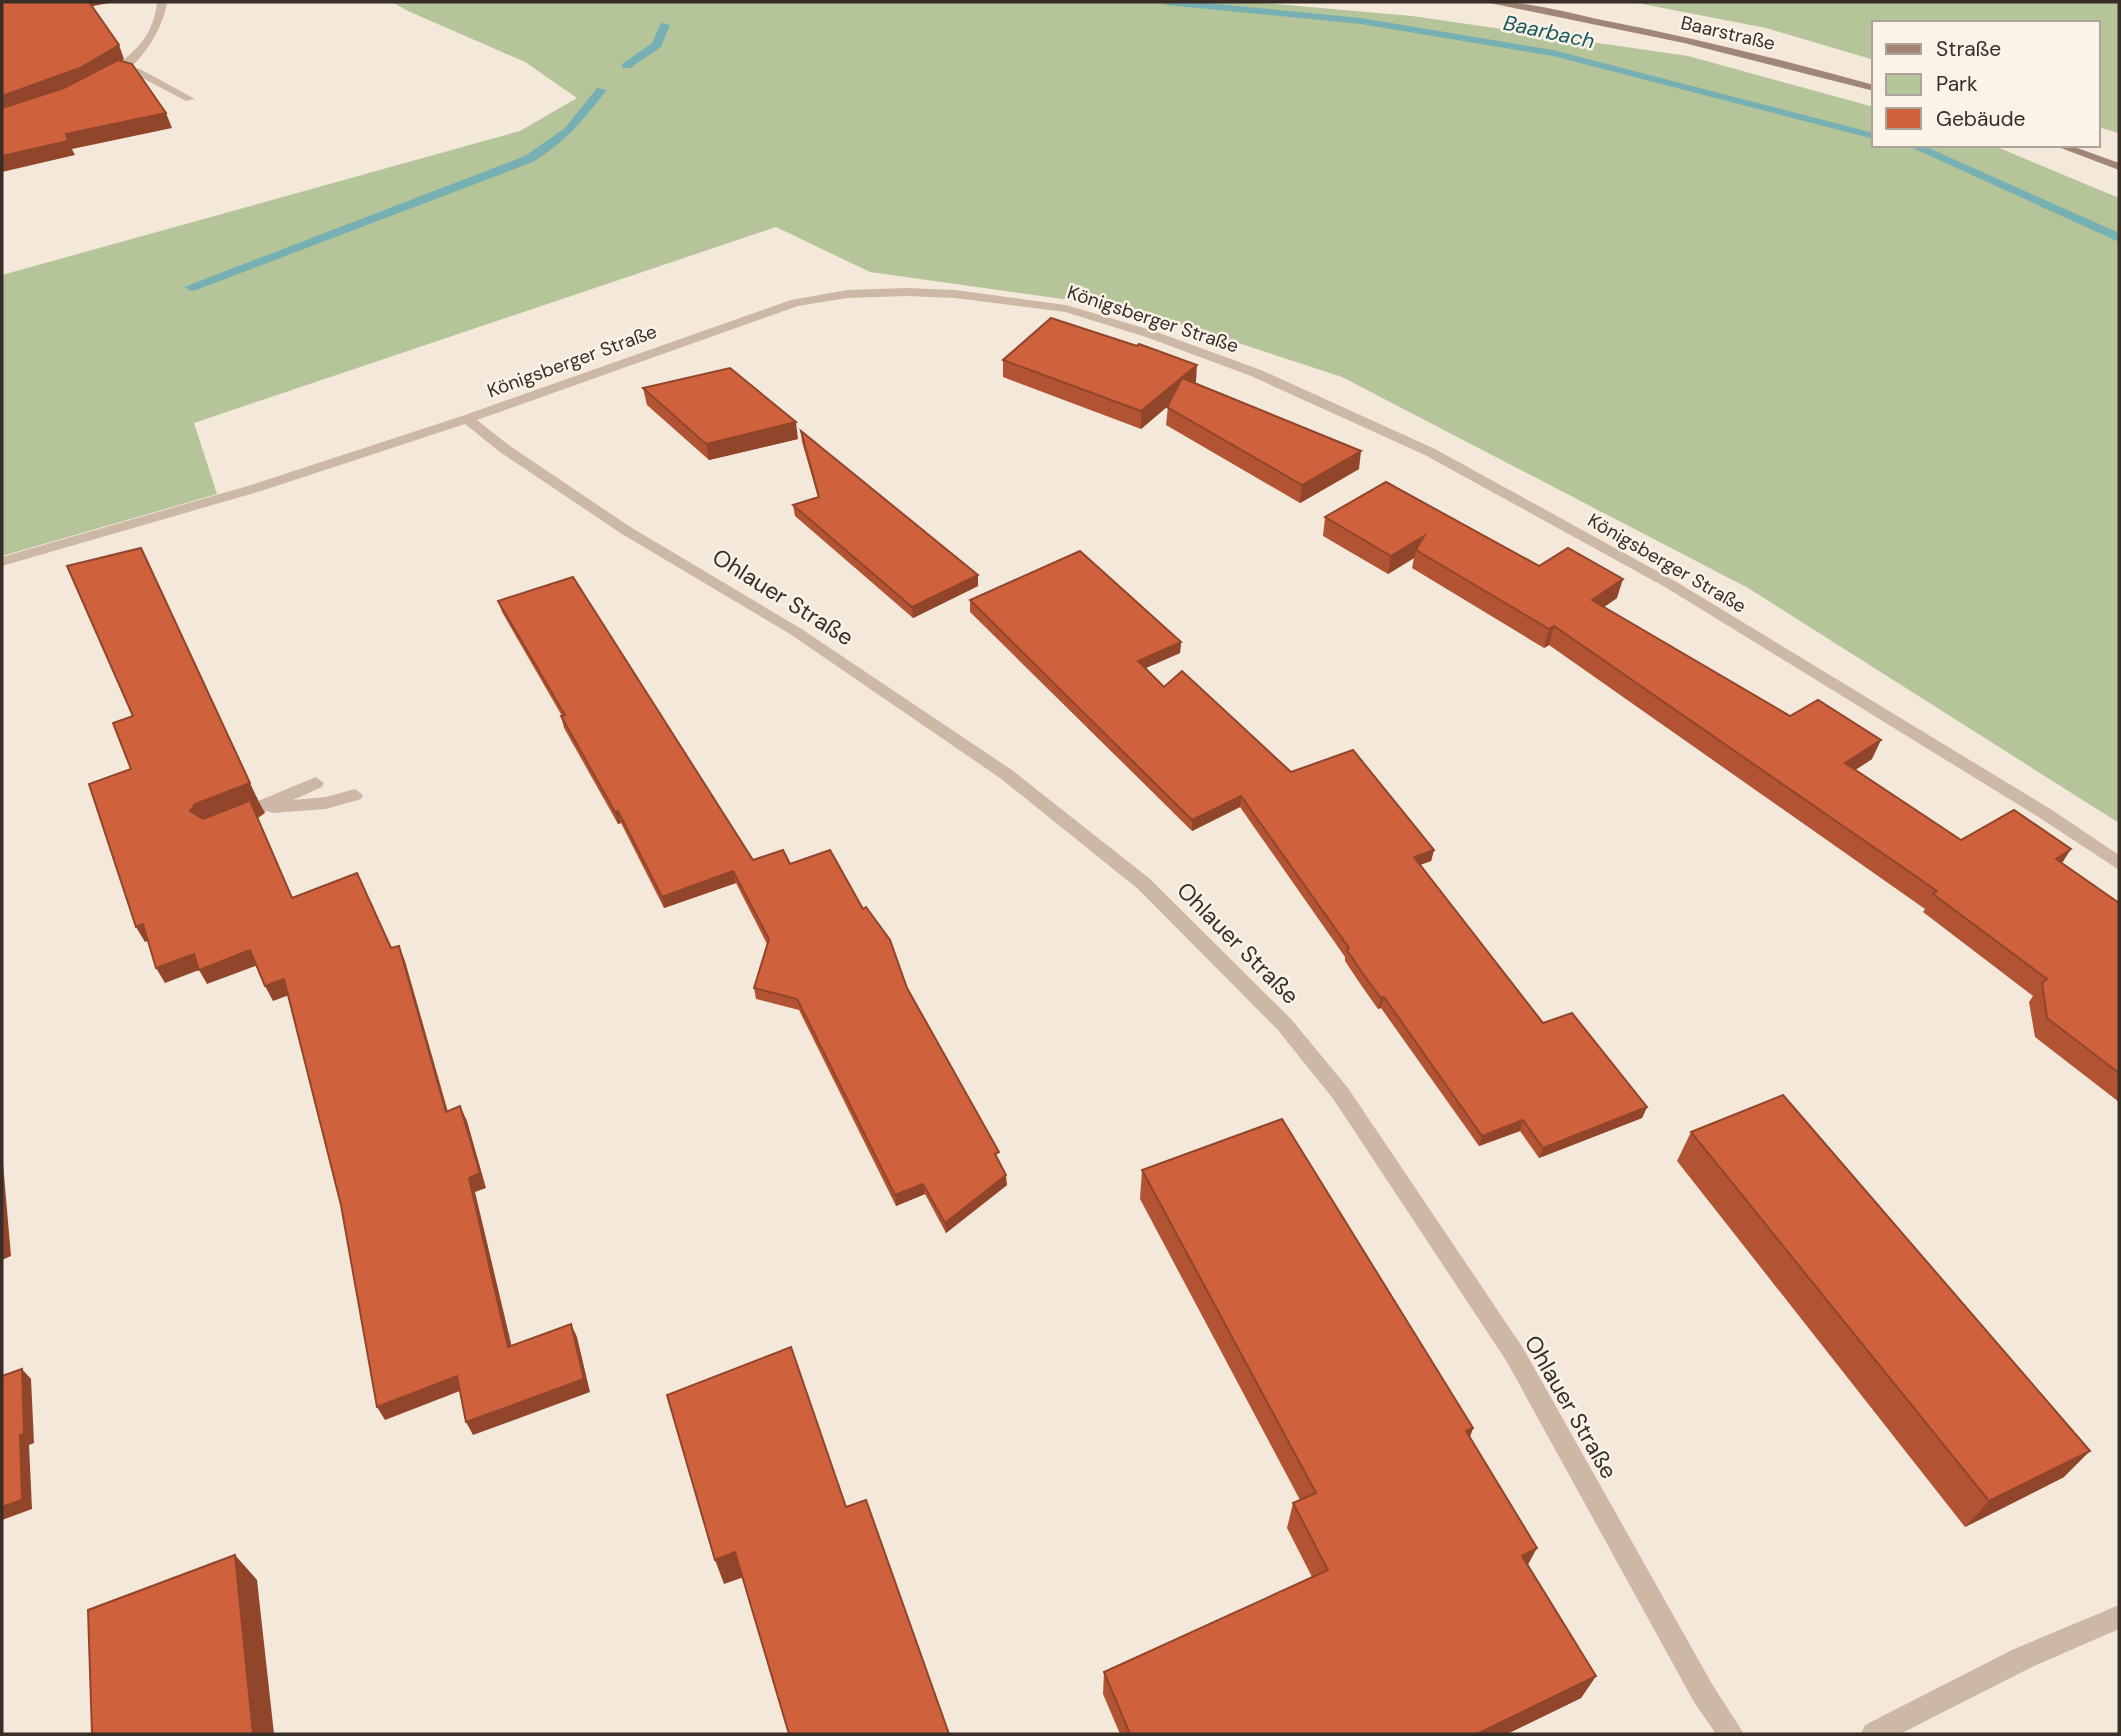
<svg xmlns="http://www.w3.org/2000/svg" width="2121" height="1736" font-family="'DM Sans',sans-serif">
	<rect width="100%" height="100%" fill="#f4e8db"/>
	<g fill="#b6c49a">
		<path d="M392,2H1253L1412,16L1688,56L1874,107V145H1992L2119,198V823L1748,588L1342,377L1134,309L870,272L776,227L194,423L217,494L2,556V275L520,131L577,98L525,62L408,11Z"/>
		<path d="M1632,2H2119V133L2098,127V23H1874V60L1766,28Z"/>
	</g>
	<g fill="none" stroke-linecap="round" stroke-linejoin="round">
		<g fill="#77b0b3" fill-rule="evenodd">
			<path d="M1162,2H1196L1361,18L1553,50L1874,133V139L1553,56L1361,24L1167,5Z"/>
			<path d="M661,23L670,25L661,47L630,68H622V64L652,43Z"/>
			<path d="M597,88L607,90C581,122 569,139 533,162L196,290L191,291L184,287L525,156L565,128Z"/>
			<path d="M1906,145H1922L2119,233V242Z"/>
		</g>
		<g fill="#cdb8a6" fill-rule="evenodd">
			<path d="M121,65L140,69L195,99L186,101L133,73L117,70L116,68Z"/>
			<path d="M316,777L324,783L322,787L293,800L326,797L355,789L363,795L361,799L326,809L273,813L267,811L240,821L232,815L234,811Z"/>
		</g>
		<g fill="#cdb8a6" fill-rule="evenodd">
			<path d="M157,2H167C164,29 134,80 103,78V74C132,56 154,37 157,2Z"/>
			<path d="M906,288L955,290L1066,305L1154,331L1261,370L1435,449L1675,581L2052,810L2119,855V870L2040,818L1665,587L1425,455L1251,376L1146,337L1065,312L955,298L906,296L847,298L798,306L477,420L510,446L632,528L800,628L1012,770L1150,879L1291,1019L1348,1088L1523,1348L1712,1684L1744,1734H1716L1694,1702L1507,1362L1334,1100L1277,1029L1138,889L1000,778L790,634L622,534L500,452L465,424L261,491L2,566V557L251,485L462,416L791,300L847,290Z"/>
			<path d="M2119,1605V1629L2030,1668L1900,1734H1861L1865,1725L2012,1650Z"/>
		</g>
		<g fill="#a18677" fill-rule="evenodd">
			<path d="M1485,2C1523,0 1565,12 1602,20C1694,38 1784,60 1874,85V91L1684,43Z"/>
			<path d="M2053,145H2069L2119,163V170Z"/>
		</g>
	</g>
	<g fill="#b25434">
		<path d="M1003,360L1196,382L1195,383L1359,469L1300,503L1166,425L1168,406L1141,429L1003,377Z"/>
		<path d="M643,388L798,439L709,460L647,405Z"/>
		<path d="M801,431L978,575V586L913,618L795,516L793,505L818,497L802,442Z"/>
		<path d="M1325,517L1539,566L1617,598L1604,607L1790,716L1872,759L1855,770L1961,840L2062,863L2119,903V1102L2035,1037L2029,1002L2033,996L1923,912L1925,909L1549,645L1544,648L1412,568L1414,558L1388,574L1323,536Z"/>
		<path d="M970,600L1181,642L1180,653L1145,668L1164,687L1291,772L1434,850L1431,861L1420,865L1543,1023L1647,1107L1642,1118L1539,1158L1520,1131L1479,1146L1381,1008L1378,1009L1361,985L1345,961V957L1240,807L1192,831L970,612Z"/>
		<path d="M498,601L753,860L790,864L907,988L999,1162L1007,1185L946,1233L925,1194L896,1206L799,1010L756,999L754,988L767,944L736,883L664,908L621,823L618,824L564,728L561,716H562L502,612Z"/>
		<path d="M1691,1132L2064,1477L1965,1527L1677,1161Z"/>
		<path d="M1142,1170L1473,1428L1470,1437L1528,1565L1596,1676L1581,1698L1507,1734H1120L1103,1694L1104,1672L1312,1577L1287,1528L1293,1503L1300,1500L1140,1199Z"/>
	</g>
	<g fill="#91452b">
		<path d="M86,2H114L88,7Z"/>
		<path d="M119,45L124,59L86,82L2,113V96Z"/>
		<path d="M166,113L172,128L72,149L75,155L2,172V156L66,134Z"/>
		<path d="M1197,365L1196,382L1141,429V411Z"/>
		<path d="M796,422L798,439L709,460L706,444Z"/>
		<path d="M1361,451L1359,469L1300,503L1302,485Z"/>
		<path d="M1424,536L1416,550L1414,558L1388,574L1391,556Z"/>
		<path d="M141,548L257,798L203,820L190,811Z"/>
		<path d="M978,575V586L913,618L912,607Z"/>
		<path d="M1623,579L1617,598L1586,619L1592,600Z"/>
		<path d="M1554,626L1549,645L1544,648L1549,629Z"/>
		<path d="M1181,642L1180,653L1137,672L1138,661Z"/>
		<path d="M1881,740L1872,759L1837,782L1845,763Z"/>
		<path d="M1241,796L1240,807L1192,831V820Z"/>
		<path d="M257,798L265,813L258,818L299,913L251,803Z"/>
		<path d="M618,811L621,823L618,824L615,812Z"/>
		<path d="M2071,849L2059,868L2056,859Z"/>
		<path d="M1434,850L1431,861L1411,868L1414,857Z"/>
		<path d="M733,871L736,883L664,908L662,897Z"/>
		<path d="M143,924L152,939L145,942L136,927Z"/>
		<path d="M399,946L405,961L452,1126L446,1112Z"/>
		<path d="M250,950L258,965L207,984L199,970L165,983L156,968L194,954Z"/>
		<path d="M284,979L292,994L273,1001L265,986Z"/>
		<path d="M1384,997L1381,1008L1378,1009L1381,998Z"/>
		<path d="M460,1106L467,1121L486,1188L475,1192L515,1360L508,1347L469,1178Z"/>
		<path d="M1647,1107L1642,1118L1539,1158L1543,1148Z"/>
		<path d="M1523,1120L1520,1131L1479,1146L1482,1136Z"/>
		<path d="M2,1152L11,1256L2,1260Z"/>
		<path d="M1006,1175L1007,1185L946,1233L945,1223Z"/>
		<path d="M923,1184L925,1194L896,1206L895,1195Z"/>
		<path d="M571,1324L577,1337L590,1392L473,1435L466,1422Z"/>
		<path d="M22,1369L31,1379L34,1443L29,1445L32,1509L2,1520V1507L20,1435Z"/>
		<path d="M457,1376L465,1389L385,1420L377,1407Z"/>
		<path d="M1473,1428L1463,1454L1466,1431Z"/>
		<path d="M2090,1451L2064,1477L1965,1527L1989,1501Z"/>
		<path d="M1537,1548L1524,1572L1522,1556Z"/>
		<path d="M735,1552L744,1577L724,1584L715,1560Z"/>
		<path d="M235,1555L257,1580L274,1734H253Z"/>
		<path d="M1596,1676L1581,1698L1507,1734H1477Z"/>
	</g>
	<g fill="#cf623d" stroke="#91452b" stroke-width="2">
		<path d="M2,2H89L119,45L80,68L2,96Z"/>
		<path d="M118,60L132,64L166,113L66,134L68,141L2,156V108L64,88Z"/>
		<path d="M1051,318L1137,346L1139,344L1197,365L1141,411L1003,360Z"/>
		<path d="M730,368L796,422L706,444L643,388Z"/>
		<path d="M1182,378L1361,451L1302,485L1167,407Z"/>
		<path d="M801,431L978,575L912,607L793,505L819,497Z"/>
		<path d="M1386,482L1539,566L1568,548L1623,579L1592,600L1790,716L1818,700L1881,740L1845,763L1961,840L2014,810L2071,849L2056,859L2119,903V1073L2047,1018L2042,983L2047,979L1933,894L1937,891L1554,626L1549,629L1416,550L1424,536L1391,556L1325,517Z"/>
		<path d="M141,548L250,783L195,804L190,811L203,819L257,798L251,803L292,898L357,873L391,948L399,946L446,1112L460,1106L480,1173L469,1178L508,1347L571,1324L584,1379L466,1422L457,1376L377,1407L341,1205L284,979L265,986L250,950L199,970L194,954L156,968L143,924L136,927L89,784L131,769L113,723L133,716L67,566Z"/>
		<path d="M1080,551L1181,642L1138,661L1164,687L1182,671L1291,772L1353,750L1434,850L1414,857L1543,1023L1572,1013L1647,1107L1543,1148L1523,1120L1482,1136L1384,997L1381,998L1363,974L1347,950L1349,948L1241,796L1192,820L970,600Z"/>
		<path d="M573,577L753,860L783,850L790,864L830,850L863,909L866,907L890,940L907,988L999,1152L995,1154L1006,1175L945,1223L923,1184L895,1195L797,999L754,988L769,939L733,871L662,897L618,811L615,812L561,716L565,715L498,601Z"/>
		<path d="M1783,1095L2090,1451L1989,1501L1691,1132Z"/>
		<path d="M1282,1119L1473,1428L1466,1431L1537,1548L1522,1556L1596,1676L1477,1734H1130L1104,1672L1328,1570L1293,1503L1316,1493L1142,1170Z"/>
		<path d="M791,1347L846,1507L866,1500L949,1734H789L735,1552L715,1560L667,1395Z"/>
		<path d="M22,1369L24,1434L20,1435L22,1500L2,1507V1376Z"/>
		<path d="M235,1555L253,1734H92L88,1610Z"/>
	</g>
	<g text-anchor="middle" dominant-baseline="central" stroke-width="5" stroke-linejoin="round" paint-order="stroke">
		<g font-size="19" fill="#382d27" stroke="#fbf2e8">
			<text transform="translate(1728 33) rotate(13)">Baarstraße</text>
			<text transform="translate(1153 319) rotate(18)">Königsberger Straße</text>
			<text transform="translate(572 361) rotate(-20)">Königsberger Straße</text>
			<text transform="translate(1667 563) rotate(30)">Königsberger Straße</text>
		</g>
		<g font-size="21" font-style="italic" fill="#19585d" stroke="#fbf2e8">
			<text transform="translate(1549 32) rotate(12)">Baarbach</text>
		</g>
		<g font-size="23" fill="#382d27" stroke="#fbf2e8">
			<text transform="translate(783 597) rotate(32)">Ohlauer Straße</text>
			<text transform="translate(1238 943) rotate(45)">Ohlauer Straße</text>
			<text transform="translate(1571 1407) rotate(60)">Ohlauer Straße</text>
		</g>
	</g>
	<rect width="2121" height="1736" fill="none" stroke="#382d27" stroke-width="7"/>
	<rect x="1872" y="21" width="228" height="126" fill="#fbf2e8" stroke="#ada39b" stroke-width="2"/>
	<rect x="1886" y="44" width="35" height="10" fill="#a18677" stroke="#ada39b" stroke-width="2"/>
	<text x="1936" y="56" font-size="21" fill="#382d27">Straße</text>
	<rect x="1886" y="74" width="35" height="21" fill="#b6c49a" stroke="#ada39b" stroke-width="2"/>
	<text x="1936" y="91" font-size="21" fill="#382d27">Park</text>
	<rect x="1886" y="108" width="35" height="21" fill="#cf623d" stroke="#ada39b" stroke-width="2"/>
	<text x="1936" y="126" font-size="21" fill="#382d27">Gebäude</text>
</svg>
